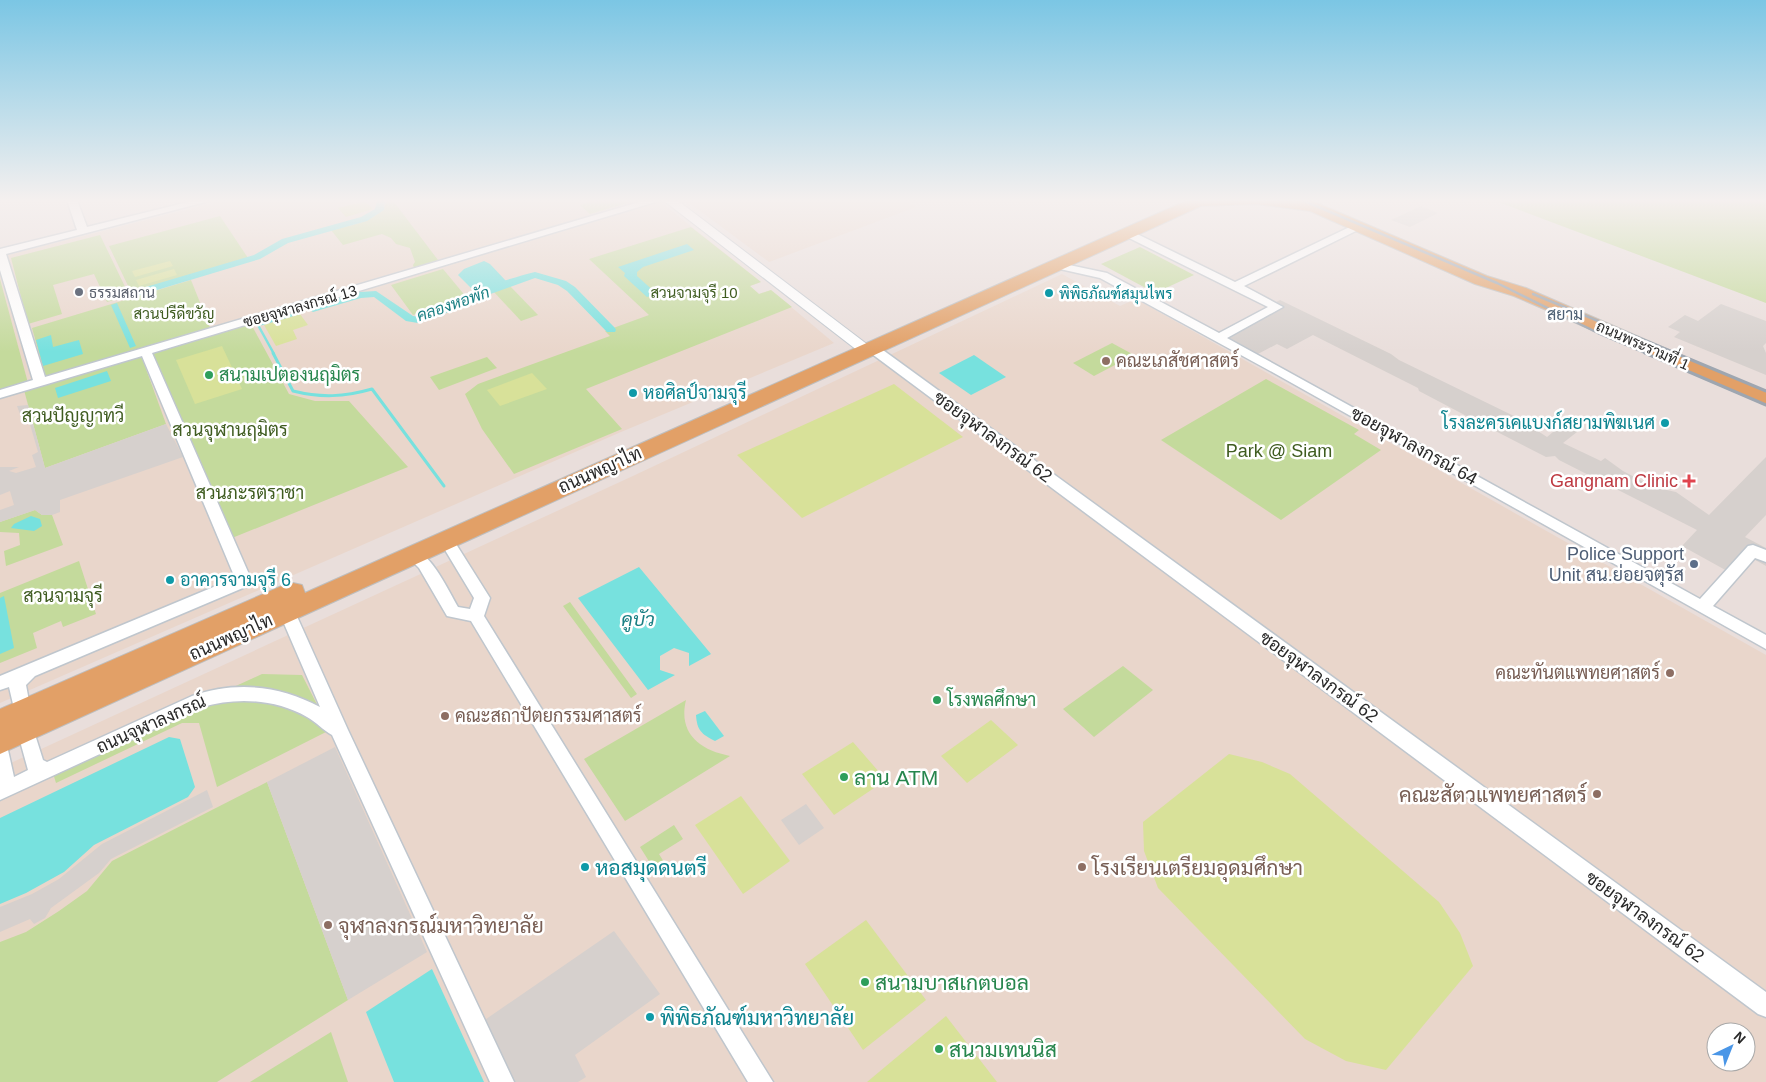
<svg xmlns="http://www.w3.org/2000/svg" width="1766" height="1082" font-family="Helvetica,Sarabun,sans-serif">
	<rect width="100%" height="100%" fill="#e9dedb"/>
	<g fill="#e9d6cb" fill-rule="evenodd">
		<path d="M225,200H641L645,203L658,200L761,282L750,286L759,294L771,290L834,343L621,432L0,703V257Z"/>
		<path d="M685,200H905L916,207L769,262Z"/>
		<path d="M1062,274L1120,306L1136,299L1766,655V1082H0V768L635,475ZM1716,1032H1746V1062H1716Z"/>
	</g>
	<g fill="#c4da9c">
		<path d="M388,200L394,202L438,260L432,264L414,268L413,265L415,262L410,248L396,244L391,238L382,234L343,245L331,230C347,226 370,223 381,211C384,208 385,204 388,200Z"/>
		<path d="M593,200H637L590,214L580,205Z"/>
		<path d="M1493,200H1766V303Z"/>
		<path d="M220,216L248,258L131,292L109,246Z"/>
		<path d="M691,227L761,282L750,286L759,294L771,290L792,307L586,389L622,429L514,474L482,429L465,394L478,384L610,336L605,331L649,315L589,259Z"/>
		<path d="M100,235L129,295L107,302L94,274L53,285L62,314L28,324L11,258Z"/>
		<path d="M1140,247L1194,275L1155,293L1101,264Z"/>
		<path d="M443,269L467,298L413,315L391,285Z"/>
		<path d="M0,279L28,383L0,391Z"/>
		<path d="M191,280L211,330L46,378L32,328Z"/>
		<path d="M509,285L538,315L521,321L493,291Z"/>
		<path d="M251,324L289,394L315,401H349L408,467L232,538L152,353Z"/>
		<path d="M1112,343L1134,355L1094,376L1073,363Z"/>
		<path d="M141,355L166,424L45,468L24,390Z"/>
		<path d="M487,357L497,368L439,390L430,377Z"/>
		<path d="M1266,379L1359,430L1354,434L1381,450L1281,520L1161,440Z"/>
		<path d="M35,510L42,515H52L63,545L6,566L4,551L20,545L19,533L0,532V522Z"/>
		<path d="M79,561L96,614L63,627L61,621L33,633L37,648L0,663V593Z"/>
		<path d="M570,602L637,694L631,698L563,606Z"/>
		<path d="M1123,666L1153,690L1094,737L1063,709Z"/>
		<path d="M262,674L302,675L330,730L217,787L199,723H182L56,783L52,770Z"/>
		<path d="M686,700C678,733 699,750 730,756L625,821L584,759Z"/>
		<path d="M267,782L348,1000L217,1082H0V942L26,932L59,911L87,891L112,861Z"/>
		<path d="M674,825L683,839L659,854L667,867L657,874L640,847Z"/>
		<path d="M331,1032L348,1082H250Z"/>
	</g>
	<g fill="#d8e199">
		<path d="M365,201L373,209L346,217L338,208Z"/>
		<path d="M170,261L173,266L135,277L132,271Z"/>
		<path d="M174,269L177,275L139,286L136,280Z"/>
		<path d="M300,314L308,325L293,330L297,339L276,346L264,325Z"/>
		<path d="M222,346L242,389L195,404L176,360Z"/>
		<path d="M532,373L547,389L500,406L487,390Z"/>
		<path d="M894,384L963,437L802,518L737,455Z"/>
		<path d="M991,720L1018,745L967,783L941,756Z"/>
		<path d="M853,742L886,780L834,815L802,774Z"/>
		<path d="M1229,754L1262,762L1290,774L1439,902L1460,933L1473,966L1386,1070L1346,1061L1305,1039L1158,888L1144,851L1143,822Z"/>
		<path d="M741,796L790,861L743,894L695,825Z"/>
		<path d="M866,920L926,1000L863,1050L805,964Z"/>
		<path d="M946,1016L997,1082H867Z"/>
	</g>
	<g fill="#d6d0cd">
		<path d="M1421,206L1438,213L1410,227L1391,220Z"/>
		<path d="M1280,300L1391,354L1399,360L1518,418L1547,437L1566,421L1577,432L1563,443L1601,461L1605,458L1623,471L1653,487L1676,492L1709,515L1766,457V515L1745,537L1766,548V566L1748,556L1729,572L1682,546L1697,530L1559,460L1555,456L1546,457L1476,421L1419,391L1418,388L1313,335L1287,349L1277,344L1256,355L1216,334Z"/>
		<path d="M1721,304L1766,321V343L1763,346L1766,353V375L1674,337L1680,332L1668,327L1685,315L1698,321Z"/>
		<path d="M28,405L45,468L166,424L183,457L60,500V512L52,515H42L35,510L0,522V510L14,505L10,491L0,495V467H19L9,471L16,473L36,467L32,455L38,452L27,414H20L17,406Z"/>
		<path d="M335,747L427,952L348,1000L267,782Z"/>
		<path d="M207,790L213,807L111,859L99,873L51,908L45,918L34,924L30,919L0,932V907L32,894L59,879L102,844Z"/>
		<path d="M806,804L824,828L799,845L781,820Z"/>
		<path d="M614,931L660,994L575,1055L586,1077L578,1082H502L476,1026Z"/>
	</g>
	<g fill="#77e1de">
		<path d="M687,244L694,250L643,267L637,272V276L657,294L647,297L624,276L625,273L618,267Z"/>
		<path d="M484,261L490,264L506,281L474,291L458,275L464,269Z"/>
		<path d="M117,303L136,346L130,348L111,305Z"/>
		<path d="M51,335L53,347L79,340L83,354L43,366L36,340Z"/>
		<path d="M974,355L1006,377L971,395L939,373Z"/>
		<path d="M107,371L111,381L58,398L55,388Z"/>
		<path d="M31,516L40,519L42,526L34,531L11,528L14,524Z"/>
		<path d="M639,567L711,654L689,666V653L674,648L660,656V670L675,675L648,690L578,598Z"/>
		<path d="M4,596L14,648L0,654V598Z"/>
		<path d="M705,711L724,736L715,741C701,734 697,730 696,715Z"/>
		<path d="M169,737L180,739L195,787L188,797L94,845L64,872L26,893L0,904V818Z"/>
		<path d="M432,969L484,1082H394L366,1012Z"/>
	</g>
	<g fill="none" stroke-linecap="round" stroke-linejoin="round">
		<path stroke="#77e1de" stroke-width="2.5" d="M274,354L258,325L299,313"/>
		<path stroke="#77e1de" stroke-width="3" d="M273,353L293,391C321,398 344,397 372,389L444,486"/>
		<g fill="#77e1de" fill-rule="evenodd">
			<path d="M377,200H385L384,210L367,221L288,243L260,259L137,296H129L128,294L129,292L254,255L282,239L361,217L375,209Z"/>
			<path d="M535,272L566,281L575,287L615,328L616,330L615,332H607L567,291L558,285L535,278L457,306L443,315L418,323L406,321L374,297L361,298L313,312L308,309L309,307L360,292L376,291L413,316C426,318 438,308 449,302C470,291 511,278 535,272Z"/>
		</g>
		<defs>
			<g id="minor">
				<path d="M67,200H77L87,227L196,200H213L6,254L45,377L646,200H662L152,353L252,581L250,585L35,676L26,685L31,712L28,717L22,719L16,717L9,687L0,690V676L235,578L142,356L0,398V390L33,380L0,270V249L77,230Z"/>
				<path d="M1358,223L1363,226L1362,228L1244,286L1283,307L1227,338L1700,599L1748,546L1753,545L1766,550V562L1755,558L1713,606L1766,635V649L1274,373L1100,278L1051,267L1050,265L1055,262L1107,273L1219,333L1268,307L1123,235V231H1131L1235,282Z"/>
				<path d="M872,344L876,345L1766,992V1017L1758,1014L868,351L866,348L868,345Z"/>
				<path d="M446,535L451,536L490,598L484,616L773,1082H748L471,621L447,616L419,568L406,555L409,551C428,545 449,592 458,607L470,609L474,598L439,540L441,536Z"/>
				<path d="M287,606L293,608L295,612L348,730L514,1082H490L332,735C323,730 316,722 307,717C275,699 237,697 202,707L0,800V739L6,741L14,777L28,770L17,730L20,725L26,722L32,725L43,760L47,762L192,696C235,681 279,685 320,707L279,612L281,608Z"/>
			</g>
			<path id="tertiary" d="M663,200H677L872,348L875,351L872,354H862Z"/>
			<path id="primary" d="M1188,200H1310L1487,276L1526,288L1766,392V405L1514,296L1475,284L1310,211L1256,204L1201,206L0,754V709L284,585L293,583L302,585L305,593Z"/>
		</defs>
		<use href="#minor" stroke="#bfc6cd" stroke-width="3"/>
		<use href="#tertiary" stroke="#bfc6cd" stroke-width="2"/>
		<use href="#primary" stroke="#bebebe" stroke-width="2"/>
		<use href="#minor" fill="#fff" fill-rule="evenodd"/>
		<use href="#tertiary" fill="#fff" fill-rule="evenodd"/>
		<use href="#primary" fill="#e2a067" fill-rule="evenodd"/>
		<g stroke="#9ea6b0" stroke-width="2.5">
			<path d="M1302,200L1497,283L1598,333L1648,354"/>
			<path d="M1533,294L1678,354"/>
		</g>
		<g stroke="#9ea6b0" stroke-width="3">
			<path d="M1645,353L1766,405"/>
			<path d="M1675,353L1766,391"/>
		</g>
	</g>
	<linearGradient id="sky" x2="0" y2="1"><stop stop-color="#7bc6e4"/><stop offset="0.57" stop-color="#f5f0ef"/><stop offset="1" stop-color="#f5f0ef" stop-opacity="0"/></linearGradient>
	<rect width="1766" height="352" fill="url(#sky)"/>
	<circle fill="#6b7280" stroke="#fff" stroke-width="2" cx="79" cy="292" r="5"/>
	<g fill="#0f9aa8" stroke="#fff" stroke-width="2">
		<circle cx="1049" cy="293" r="5"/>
		<circle cx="633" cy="393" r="5"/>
		<circle cx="1665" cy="423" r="5"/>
		<circle cx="170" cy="580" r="5"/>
		<circle cx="585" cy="867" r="5"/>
		<circle cx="650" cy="1017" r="5"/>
	</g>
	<g fill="#8d6e63" stroke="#fff" stroke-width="2">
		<circle cx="1106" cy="361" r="5"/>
		<circle cx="1670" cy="673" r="5"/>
		<circle cx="445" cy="716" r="5"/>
		<circle cx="1597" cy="794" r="5"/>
		<circle cx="1082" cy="867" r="5"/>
		<circle cx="328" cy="925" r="5"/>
	</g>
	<g fill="#2e9e5b" stroke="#fff" stroke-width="2">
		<circle cx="209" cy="375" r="5"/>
		<circle cx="937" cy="700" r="5"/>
		<circle cx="844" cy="777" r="5"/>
		<circle cx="865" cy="982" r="5"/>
		<circle cx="939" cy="1049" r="5"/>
	</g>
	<path fill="#e0444e" stroke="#fff" stroke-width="2" d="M1686.5 473.5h5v5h5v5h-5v5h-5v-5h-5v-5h5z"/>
	<circle fill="#5c6f8a" stroke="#fff" stroke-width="2" cx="1694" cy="564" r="5"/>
	<g text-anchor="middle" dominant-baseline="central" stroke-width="5" stroke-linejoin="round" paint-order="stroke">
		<g font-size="15" fill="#5b616d" stroke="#fff" text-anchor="start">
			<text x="89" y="292">ธรรมสถาน</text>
		</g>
		<g font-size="15" fill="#3f5c20" stroke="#fff">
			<text x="694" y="292">สวนจามจุรี 10</text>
			<text x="174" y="313">สวนปรีดีขวัญ</text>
		</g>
		<g font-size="15" fill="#0d838f" stroke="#fff" text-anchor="start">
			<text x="1059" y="293">พิพิธภัณฑ์สมุนไพร</text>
		</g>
		<g font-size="15" fill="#282828" stroke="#fff">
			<text transform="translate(300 306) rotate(-16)">ซอยจุฬาลงกรณ์ 13</text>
			<text transform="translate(1643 345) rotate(24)">ถนนพระรามที่ 1</text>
		</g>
		<g font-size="16" font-style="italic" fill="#1a7f83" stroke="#fff">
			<text transform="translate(453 304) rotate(-19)">คลองหอพัก</text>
		</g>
		<g font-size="16" fill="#4d5f73" stroke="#fff">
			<text x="1565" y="314">สยาม</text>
		</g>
		<g font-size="18" fill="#785e54" stroke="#fff" text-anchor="start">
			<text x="1116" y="361">คณะเภสัชศาสตร์</text>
			<text x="1660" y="673" text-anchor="end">คณะทันตแพทยศาสตร์</text>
			<text x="455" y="716">คณะสถาปัตยกรรมศาสตร์</text>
		</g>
		<g font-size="18" fill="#27864d" stroke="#fff" text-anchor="start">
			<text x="219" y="375">สนามเปตองนฤมิตร</text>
			<text x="947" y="700">โรงพลศึกษา</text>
		</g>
		<g font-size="18" fill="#0d838f" stroke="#fff" text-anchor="start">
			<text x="643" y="393">หอศิลป์จามจุรี</text>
			<text x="1655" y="423" text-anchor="end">โรงละครเคแบงก์สยามพิฆเนศ</text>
			<text x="180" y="580">อาคารจามจุรี 6</text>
		</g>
		<g font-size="18" fill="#3f5c20" stroke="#fff">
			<text x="73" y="416">สวนปัญญาทวี</text>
			<text x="230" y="430">สวนจุฬานฤมิตร</text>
			<text x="1279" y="451">Park @ Siam</text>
			<text x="250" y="493">สวนภะรตราชา</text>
			<text x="63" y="596">สวนจามจุรี</text>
		</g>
		<g font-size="18" fill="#282828" stroke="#fff">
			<text transform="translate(993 437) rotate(36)">ซอยจุฬาลงกรณ์ 62</text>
			<text transform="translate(1414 446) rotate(29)">ซอยจุฬาลงกรณ์ 64</text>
			<text transform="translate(600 470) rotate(-24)">ถนนพญาไท</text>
			<text transform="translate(231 637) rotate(-24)">ถนนพญาไท</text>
			<text transform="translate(1319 677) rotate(36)">ซอยจุฬาลงกรณ์ 62</text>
			<text transform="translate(151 724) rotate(-24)">ถนนจุฬาลงกรณ์</text>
			<text transform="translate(1645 917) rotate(36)">ซอยจุฬาลงกรณ์ 62</text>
		</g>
		<g font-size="18" fill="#be3a42" stroke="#fff" text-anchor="end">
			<text x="1678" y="481">Gangnam Clinic</text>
		</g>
		<g font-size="18" fill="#4e5e75" stroke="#fff" text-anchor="end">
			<text x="1684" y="554">Police Support<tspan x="1684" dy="21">Unit สน.ย่อยจตุรัส</tspan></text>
		</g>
		<g font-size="19" font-style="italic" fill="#1a7f83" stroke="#fff">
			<text x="638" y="619">คูบัว</text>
		</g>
		<g font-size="21" fill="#27864d" stroke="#fff" text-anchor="start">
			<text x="854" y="777">ลาน ATM</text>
			<text x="875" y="982">สนามบาสเกตบอล</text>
			<text x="949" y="1049">สนามเทนนิส</text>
		</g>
		<g font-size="21" fill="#785e54" stroke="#fff" text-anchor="start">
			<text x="1587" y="794" text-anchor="end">คณะสัตวแพทยศาสตร์</text>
			<text x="1092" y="867">โรงเรียนเตรียมอุดมศึกษา</text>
			<text x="338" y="925">จุฬาลงกรณ์มหาวิทยาลัย</text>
		</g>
		<g font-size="21" fill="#0d838f" stroke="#fff" text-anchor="start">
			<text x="595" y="867">หอสมุดดนตรี</text>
			<text x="660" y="1017">พิพิธภัณฑ์มหาวิทยาลัย</text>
		</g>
	</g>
	<g transform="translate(1731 1047) rotate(43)"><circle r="24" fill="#ffffff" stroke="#a9a9a9"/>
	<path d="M0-4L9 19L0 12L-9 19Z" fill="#4a96e7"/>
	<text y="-8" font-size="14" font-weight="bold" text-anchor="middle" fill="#282828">N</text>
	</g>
</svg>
